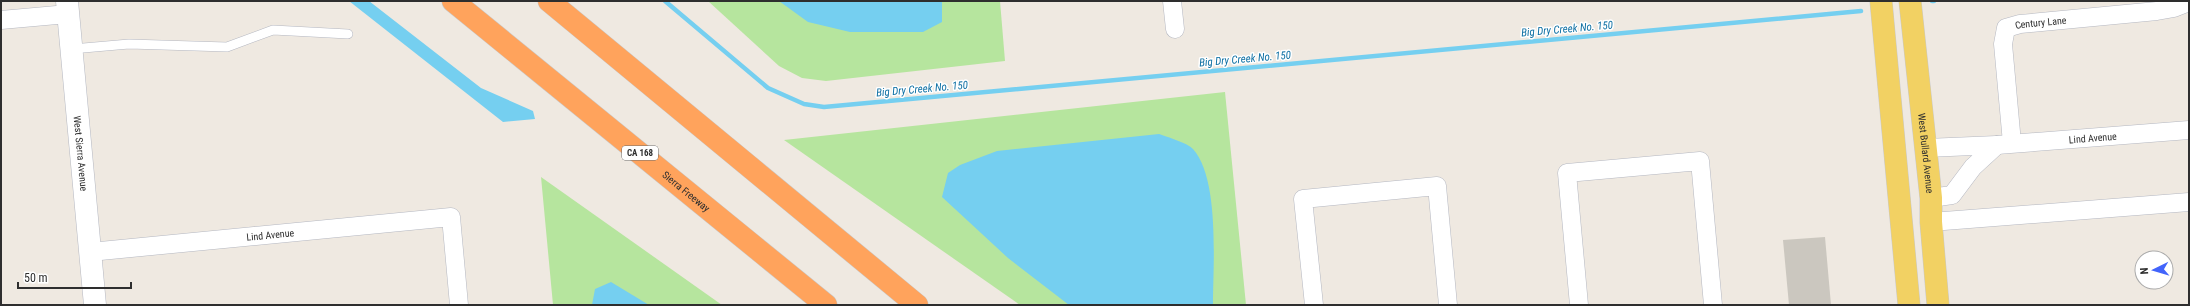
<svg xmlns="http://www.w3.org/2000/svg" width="2190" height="306" font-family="'Roboto Condensed',sans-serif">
	<rect width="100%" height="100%" fill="#efe9e1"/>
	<g fill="#b6e59e">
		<path d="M708,1H1000L1005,61L826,81L802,78L779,66Z"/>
		<path d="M1225,92L1246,305H1020L784,140Z"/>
		<path d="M541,177L722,305H553Z"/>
	</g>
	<g fill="#75cff0">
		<path d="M349,1H369L481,88L533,111L535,119L503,122Z"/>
		<path d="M779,1H942V22L923,32H850L808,22Z"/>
		<path d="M1159,134C1167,137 1188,143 1193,149C1220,179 1213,265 1213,305H1069L1008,258L942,197L948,173L960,165L997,151Z"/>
		<path d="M611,282L649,305H592L595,289Z"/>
	</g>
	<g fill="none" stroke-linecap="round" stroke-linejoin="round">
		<g stroke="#75cff0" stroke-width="4.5">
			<path d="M665,1L768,88L804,104L824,107L1861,11"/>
			<path d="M1932,1H1934"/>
		</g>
	</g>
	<path fill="#cbc7bf" d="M1825,237L1831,305H1789L1783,240Z"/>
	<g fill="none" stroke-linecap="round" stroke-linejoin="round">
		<defs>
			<path id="lane" d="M72,49L129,44L227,47L273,30L348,34"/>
			<g id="street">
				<path d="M1172,1L1175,29"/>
				<path d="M1,20L68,14"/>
				<path id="s1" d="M2012,143L2003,44L2006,28L2020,24L2157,11L2174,8L2189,2"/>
				<path id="s2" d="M1997,145L2189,130"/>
				<path d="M1926,148L1997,145L1973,167L1952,195L1931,198"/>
				<path d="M1931,222L2189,202"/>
				<path id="s3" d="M90,252L451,217L459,305"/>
				<path d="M1314,305L1303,199L1437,186L1448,305"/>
				<path d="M1579,305L1567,173L1700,161L1713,305"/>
			</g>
			<g id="secondary">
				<path id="s4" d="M67,1L95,305"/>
			</g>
			<g id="primary">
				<path d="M1881,1L1909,305"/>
				<path id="s5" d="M1910,1L1931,198V222L1938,305"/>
			</g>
			<g id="highway">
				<path id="s6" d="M453,1L826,305"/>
				<path d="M549,1L917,305"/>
			</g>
		</defs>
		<use href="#lane" stroke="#b4b7c1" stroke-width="10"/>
		<use href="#street" stroke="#b4b7c1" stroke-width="19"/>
		<use href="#secondary" stroke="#b4b7c1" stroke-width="23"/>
		<use href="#primary" stroke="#c9c9c9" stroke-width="23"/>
		<use href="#highway" stroke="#c9c9c9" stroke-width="23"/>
		<use href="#lane" stroke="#fff" stroke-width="9"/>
		<use href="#street" stroke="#fff" stroke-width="18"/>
		<use href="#secondary" stroke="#fff" stroke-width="22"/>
		<use href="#primary" stroke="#f2d163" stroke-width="22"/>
		<use href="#highway" stroke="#ffa35c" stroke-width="22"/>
	</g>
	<g text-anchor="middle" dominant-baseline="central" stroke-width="3" stroke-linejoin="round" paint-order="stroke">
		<rect fill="#fff" stroke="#6d6d6d" stroke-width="1" x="622" y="146" width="36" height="14" rx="3"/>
		<g font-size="9" font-weight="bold" fill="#2e2e2e">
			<text x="640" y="153">CA 168</text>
		</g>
		<g font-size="10" fill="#2e2e2e" stroke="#fff">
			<text stroke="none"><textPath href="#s1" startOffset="151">Century Lane</textPath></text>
			<text stroke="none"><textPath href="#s2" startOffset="96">Lind Avenue</textPath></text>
			<text stroke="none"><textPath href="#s4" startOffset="153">West Sierra Avenue</textPath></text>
			<text stroke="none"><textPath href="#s5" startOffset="153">West Bullard Avenue</textPath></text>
			<text stroke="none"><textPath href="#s6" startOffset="301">Sierra Freeway</textPath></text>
			<text stroke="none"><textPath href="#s3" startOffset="181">Lind Avenue</textPath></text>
		</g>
		<g font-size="11" font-style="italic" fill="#0d6fa3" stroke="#fff">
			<text transform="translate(1567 29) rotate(-5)">Big Dry Creek No. 150</text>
			<text transform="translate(1245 59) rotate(-5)">Big Dry Creek No. 150</text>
			<text transform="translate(922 89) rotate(-5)">Big Dry Creek No. 150</text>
		</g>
	</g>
	<rect width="2190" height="306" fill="none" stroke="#2e2e2e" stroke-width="4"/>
	<g transform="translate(2154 270) rotate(265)"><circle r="19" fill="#ffffff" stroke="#ababab"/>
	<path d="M0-3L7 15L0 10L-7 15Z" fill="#4264fb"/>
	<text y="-6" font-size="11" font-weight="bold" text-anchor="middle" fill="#2e2e2e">N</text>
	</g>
	<path d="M18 282v6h113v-6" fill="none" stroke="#2e2e2e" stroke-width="2"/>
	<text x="24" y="282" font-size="12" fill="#2e2e2e" stroke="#ffffff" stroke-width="3" paint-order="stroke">50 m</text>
</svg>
